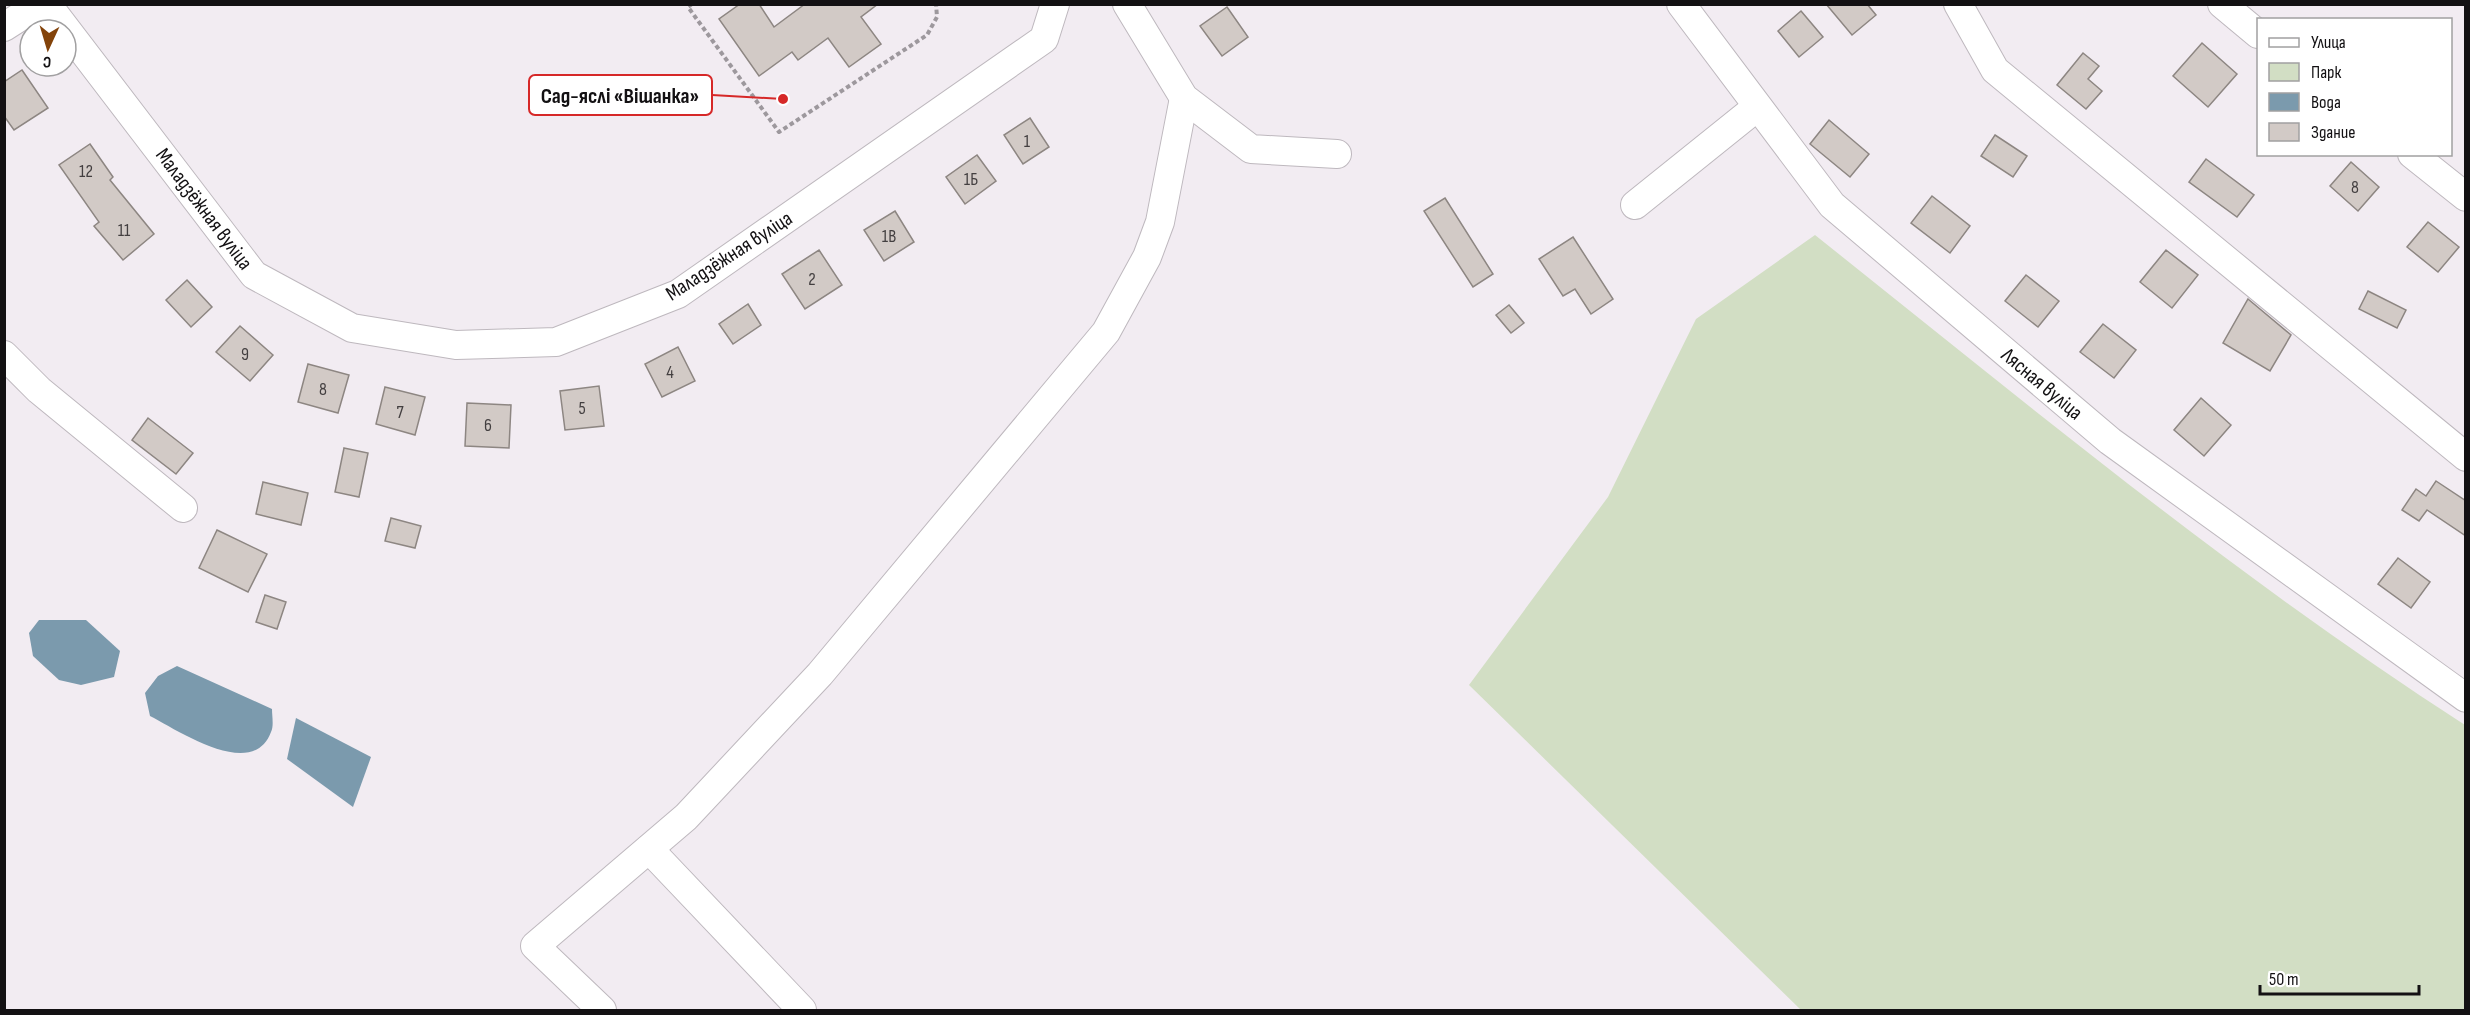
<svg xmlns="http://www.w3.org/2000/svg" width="2470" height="1015" font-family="'Sofia Sans Condensed',sans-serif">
	<rect width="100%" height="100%" fill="#f2ecf2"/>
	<path fill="#d2dec4" d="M1815,235C2027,404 2237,578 2465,725V1010H1801L1469,685L1608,497L1696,319Z"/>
	<g fill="#7b9aad">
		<path d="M39,620H86L120,651L114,677L81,685L59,680L33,656L29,633Z"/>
		<path d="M177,666L272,709C272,716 274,726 271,732C253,781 179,731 150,716L145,693L158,676Z"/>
		<path d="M296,718L371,757L353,807L287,759Z"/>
	</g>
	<g fill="#d2cac6" stroke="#8d8682" stroke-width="1.5">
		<path d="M740,4H759L774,27L805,4H878L861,17L881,44L849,67L828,38L798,60L792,52L759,76L719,19Z"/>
		<path d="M1826,4H1867L1876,15L1852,35Z"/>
		<path d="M1227,7L1248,37L1222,56L1200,26Z"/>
		<path d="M1801,11L1823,37L1799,57L1778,31Z"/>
		<path d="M2202,43L2237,74L2208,107L2173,76Z"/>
		<path d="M2083,53L2099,66L2088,79L2102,91L2086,109L2057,85Z"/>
		<path d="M22,70L48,108L14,130L4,116V82Z"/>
		<path d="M1030,118L1049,147L1023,164L1004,135Z"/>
		<path d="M1829,120L1869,154L1850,177L1810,144Z"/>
		<path d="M1995,135L2027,156L2013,177L1981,156Z"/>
		<path d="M90,144L113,177L110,180L154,234L123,260L94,226L99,222L59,165Z"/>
		<path d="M977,155L996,181L965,204L946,177Z"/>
		<path d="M2206,159L2254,195L2237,217L2189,182Z"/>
		<path d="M2351,162L2379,187L2358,211L2330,186Z"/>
		<path d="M1932,196L1970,226L1950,253L1911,223Z"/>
		<path d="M1445,198L1493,274L1473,287L1424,211Z"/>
		<path d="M895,211L914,242L884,261L864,230Z"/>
		<path d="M2428,222L2459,247L2438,272L2407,247Z"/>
		<path d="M1573,237L1613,299L1591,314L1575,289L1563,296L1539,259Z"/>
		<path d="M819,250L842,285L805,309L782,274Z"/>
		<path d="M2166,250L2198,275L2172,308L2140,282Z"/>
		<path d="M2026,275L2059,301L2038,327L2005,301Z"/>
		<path d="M187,280L212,307L191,327L166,300Z"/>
		<path d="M2368,291L2406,310L2397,328L2359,309Z"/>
		<path d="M2248,299L2291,335L2270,371L2223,343Z"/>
		<path d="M748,304L761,325L733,344L719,324Z"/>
		<path d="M1509,305L1524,323L1511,333L1496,315Z"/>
		<path d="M2103,324L2136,350L2114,378L2080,352Z"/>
		<path d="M240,326L273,355L250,381L216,352Z"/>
		<path d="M678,347L695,381L662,397L645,364Z"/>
		<path d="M308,364L349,375L338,413L298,402Z"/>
		<path d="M599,386L604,426L565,430L560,391Z"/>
		<path d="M385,387L425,397L415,435L376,424Z"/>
		<path d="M2201,398L2231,425L2204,456L2174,430Z"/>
		<path d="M467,403L511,405L509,448L465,446Z"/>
		<path d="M148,418L193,453L176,474L132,440Z"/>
		<path d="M344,448L368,453L359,497L335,492Z"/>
		<path d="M2436,481L2466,501V536L2427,510L2419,521L2402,510L2416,489L2426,496Z"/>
		<path d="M263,482L308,493L301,525L256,514Z"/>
		<path d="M391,518L421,526L415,548L385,541Z"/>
		<path d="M217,530L267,554L248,592L199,568Z"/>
		<path d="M2398,558L2430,582L2411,608L2378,584Z"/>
		<path d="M265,595L286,602L277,629L256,622Z"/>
	</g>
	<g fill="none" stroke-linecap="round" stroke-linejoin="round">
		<defs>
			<g id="minor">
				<path d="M47,4L254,275L352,328L456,345L556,342L678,294L1044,39L1055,4"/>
				<path d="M1127,4L1184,98L1251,149L1337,154"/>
				<path d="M1681,4L1832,205L2110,441L2466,698"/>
				<path d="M1958,4L1995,70L2466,457"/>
				<path d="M2222,4L2258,34"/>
				<path d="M4,27L40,4"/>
				<path d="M2412,154L2466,197"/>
				<path d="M1635,205L1757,107"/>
				<path d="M4,355L39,390L183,508"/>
				<path d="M649,849L802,1010"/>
				<path d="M602,1010L535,946L686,817L820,674L1106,332L1147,257L1160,222L1184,98"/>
			</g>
		</defs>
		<use href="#minor" stroke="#beb8be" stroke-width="30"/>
		<path stroke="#9d989d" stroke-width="4" stroke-dasharray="4.5 3" stroke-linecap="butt" d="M692,4L688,7L779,132L927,35L937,17L936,4"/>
		<use href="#minor" stroke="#fff" stroke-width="28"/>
	</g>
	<g text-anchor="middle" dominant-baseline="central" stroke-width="5" stroke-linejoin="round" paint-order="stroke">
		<g font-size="18" fill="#433f40">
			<text x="1027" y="141">1</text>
			<text x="86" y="171">12</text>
			<text x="971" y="179">1Б</text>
			<text x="2355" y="187">8</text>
			<text x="124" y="230">11</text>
			<text x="889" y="236">1В</text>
			<text x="812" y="279">2</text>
			<text x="245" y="354">9</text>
			<text x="670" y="372">4</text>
			<text x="323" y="389">8</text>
			<text x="582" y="408">5</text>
			<text x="400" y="412">7</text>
			<text x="488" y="425">6</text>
		</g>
		<g font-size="21" fill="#131113" stroke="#fff">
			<text transform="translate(204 209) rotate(53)">Маладзёжная вуліца</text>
			<text transform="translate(729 256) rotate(-33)">Маладзёжная вуліца</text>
			<text transform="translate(2042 384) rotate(40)">Лясная вуліца</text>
		</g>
	</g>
	<path fill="none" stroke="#d62828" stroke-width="2" d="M783 99L712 95"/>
	<circle fill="#d62828" stroke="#fff" stroke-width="2" cx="783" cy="99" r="6"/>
	<rect fill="#fff" stroke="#d62828" stroke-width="2" x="529" y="75" width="183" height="40" rx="6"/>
	<g font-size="22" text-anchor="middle" font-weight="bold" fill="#131113">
		<text x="620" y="103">Сад-яслі «Вішанка»</text>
	</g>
	<rect width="2470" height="1015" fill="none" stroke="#131113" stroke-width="12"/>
	<rect x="2257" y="18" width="195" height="138" fill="#ffffff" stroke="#a1a0a1" stroke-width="1.5"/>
	<rect x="2269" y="38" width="30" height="9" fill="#ffffff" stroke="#a1a0a1" stroke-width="1.5"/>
	<text x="2311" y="48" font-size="18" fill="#131113">Улица</text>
	<rect x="2269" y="63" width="30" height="18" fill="#d2dec4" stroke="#a1a0a1" stroke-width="1.5"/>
	<text x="2311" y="78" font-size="18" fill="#131113">Парк</text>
	<rect x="2269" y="93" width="30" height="18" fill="#7b9aad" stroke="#a1a0a1" stroke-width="1.5"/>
	<text x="2311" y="108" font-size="18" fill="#131113">Вода</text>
	<rect x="2269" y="123" width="30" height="18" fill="#d2cac6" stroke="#a1a0a1" stroke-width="1.5"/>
	<text x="2311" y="138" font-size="18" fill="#131113">Здание</text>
	<g transform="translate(48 48) rotate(184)"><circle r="28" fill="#ffffff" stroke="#a1a0a1" stroke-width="1.5"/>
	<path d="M0-4.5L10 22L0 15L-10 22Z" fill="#83430a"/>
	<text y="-9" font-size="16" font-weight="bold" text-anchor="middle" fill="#131113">С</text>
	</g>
	<path d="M2260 985v9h159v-9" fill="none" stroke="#131113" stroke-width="3"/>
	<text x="2269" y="985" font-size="18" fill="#131113" stroke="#ffffff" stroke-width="4.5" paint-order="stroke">50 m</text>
</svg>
